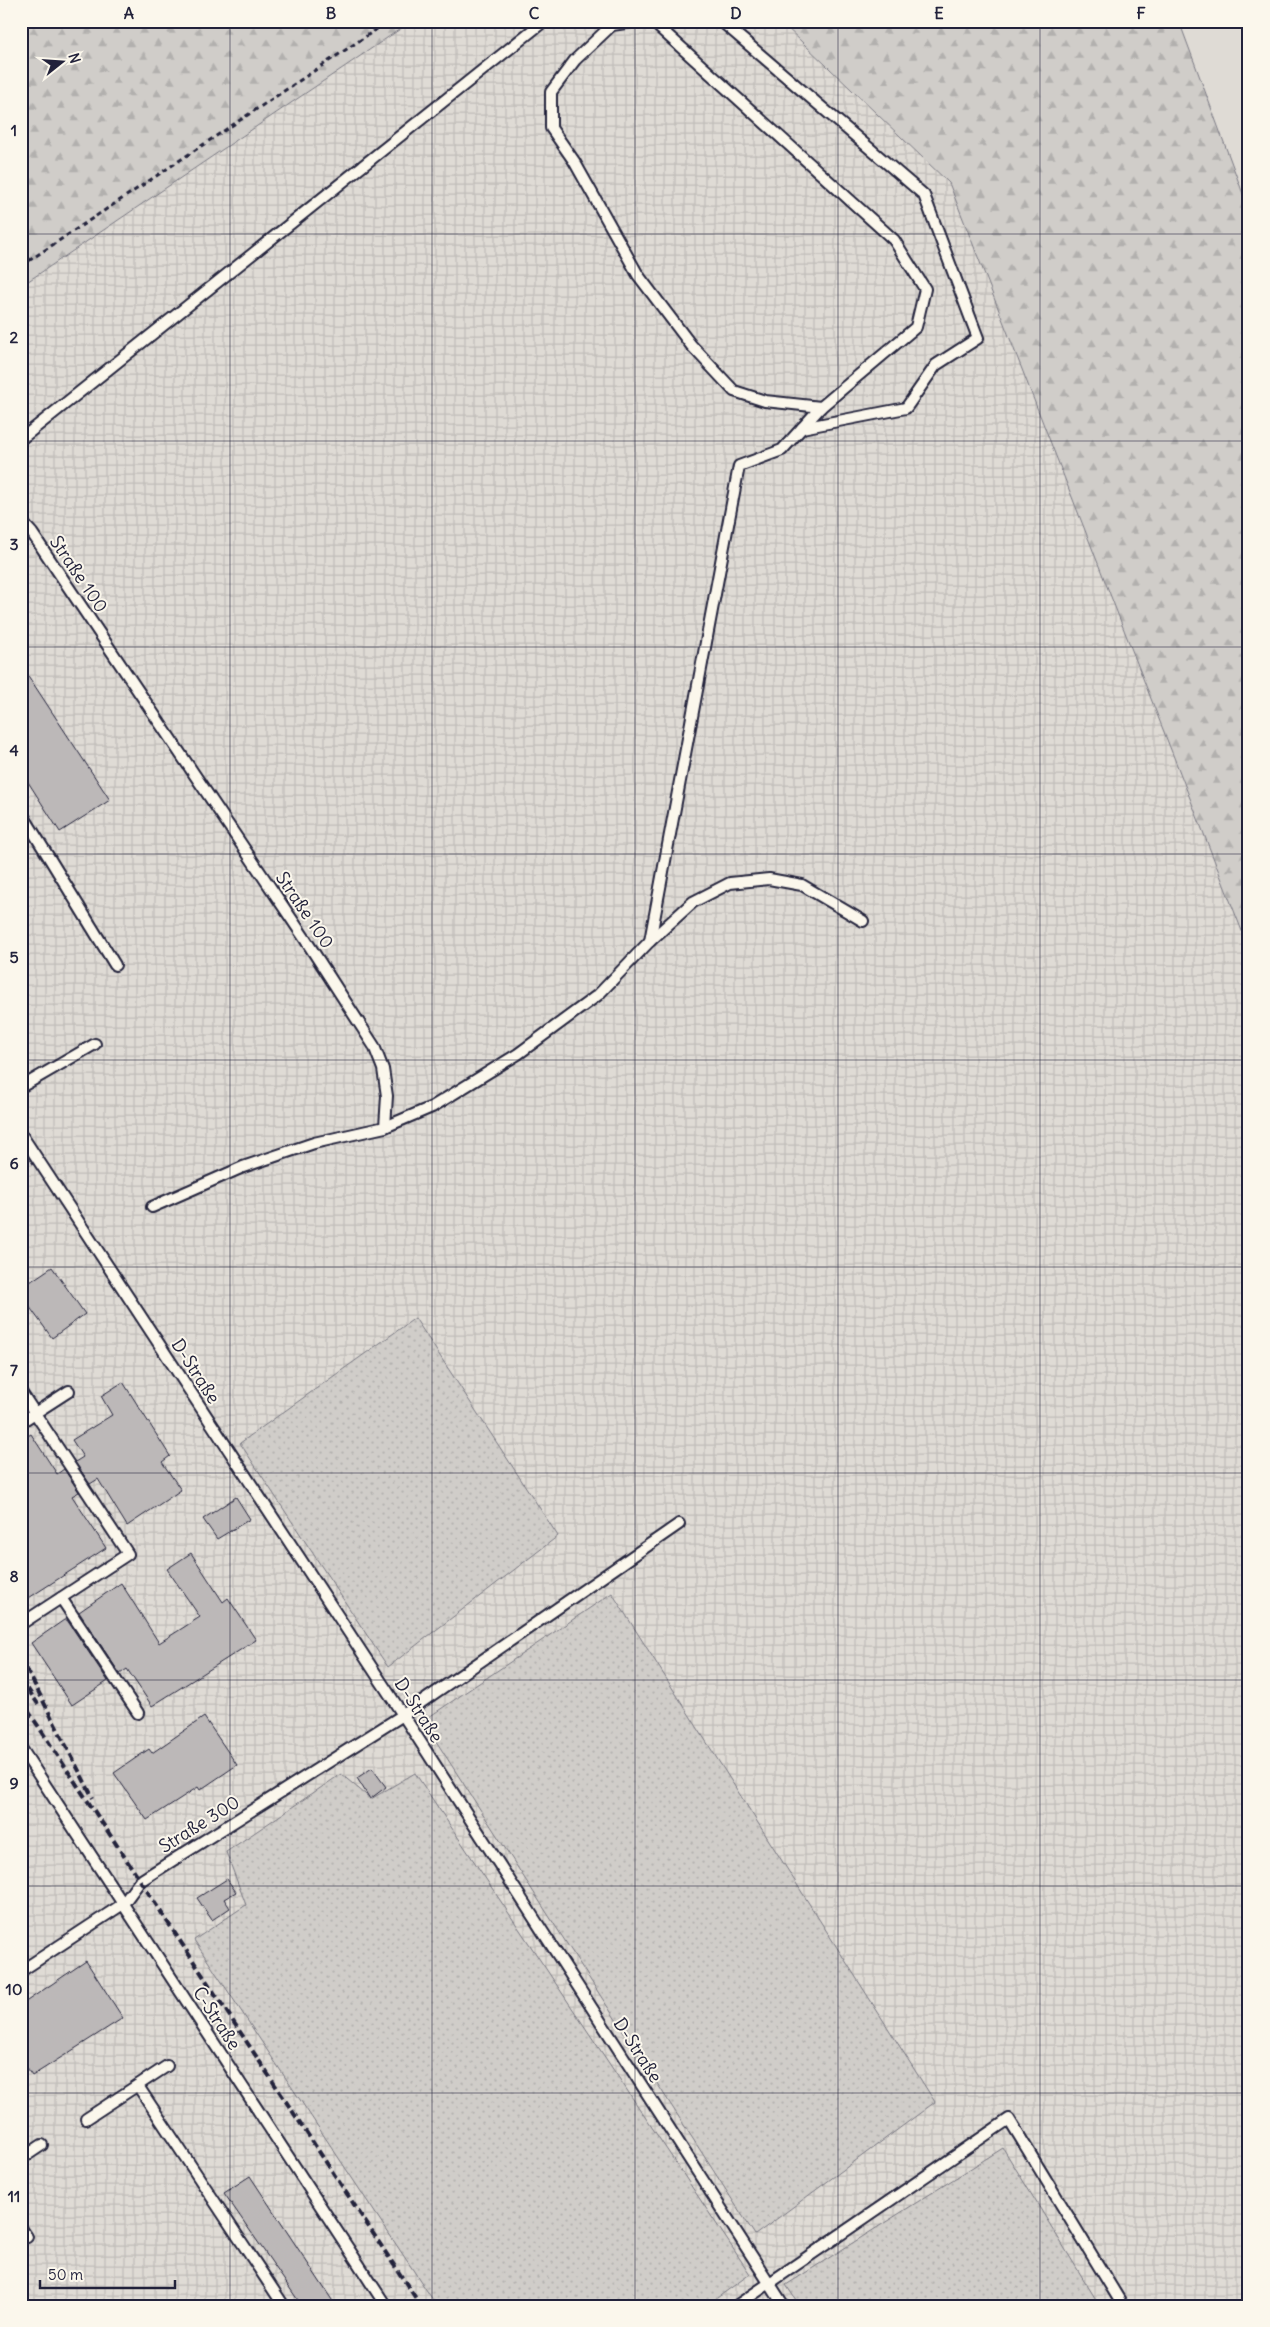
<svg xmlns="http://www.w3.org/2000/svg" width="1270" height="2327" font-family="Delius,sans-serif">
	<defs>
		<pattern id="industrial-grid" width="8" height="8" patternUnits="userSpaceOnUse" patternTransform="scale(1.25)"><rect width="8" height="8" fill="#dfdbd5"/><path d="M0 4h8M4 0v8" fill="none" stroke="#bfbcb8"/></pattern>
		<pattern id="grass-dots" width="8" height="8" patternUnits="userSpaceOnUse" patternTransform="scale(1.25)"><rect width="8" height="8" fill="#d0cdc9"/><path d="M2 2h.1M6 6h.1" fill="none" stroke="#b2b0ae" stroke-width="1.8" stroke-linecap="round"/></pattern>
		<pattern id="forest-firs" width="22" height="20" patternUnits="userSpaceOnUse" patternTransform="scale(1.25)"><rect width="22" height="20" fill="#d0cdc9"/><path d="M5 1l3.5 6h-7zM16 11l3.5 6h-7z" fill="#b2b0ae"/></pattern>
	</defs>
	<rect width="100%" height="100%" fill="#eeeae2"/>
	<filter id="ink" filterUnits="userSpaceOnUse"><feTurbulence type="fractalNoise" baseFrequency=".02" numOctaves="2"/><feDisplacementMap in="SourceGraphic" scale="10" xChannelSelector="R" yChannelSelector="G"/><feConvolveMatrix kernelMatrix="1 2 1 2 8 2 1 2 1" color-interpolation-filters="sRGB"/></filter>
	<g filter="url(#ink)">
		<path fill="#dfdbd5" d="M1179,21H1249V210L1244,197Z"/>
		<path fill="url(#industrial-grid)" d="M412,21H780L949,183L1249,949V2306H21V286Z"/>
		<g fill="url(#grass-dots)" stroke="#797882">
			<path d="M415,1318L558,1536L388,1667L240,1443Z"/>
			<path d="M612,1593L935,2102L755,2235L423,1721Z"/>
			<path d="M415,1773L750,2274L706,2306H437L194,1940L246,1905L226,1852L341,1774L371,1799Z"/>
			<path d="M1003,2148L1100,2306H800L786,2285Z"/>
		</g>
		<g fill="url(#forest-firs)" stroke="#797882">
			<path d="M21,21H412L21,286Z"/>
			<path d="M780,21H1179L1249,210V949L949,183Z"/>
		</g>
		<g fill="#bcb8b8" stroke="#22223b">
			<path d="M21,665L110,800L60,832L21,771Z"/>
			<path d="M52,1267L85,1314L52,1338L21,1295V1288Z"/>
			<path d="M123,1382L170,1456L162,1462L181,1490L127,1526L98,1479L90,1484L75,1462L83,1457L72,1440L112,1415L101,1396Z"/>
			<path d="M31,1434L57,1474L64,1469L79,1492L72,1496L106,1548L21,1603V1440Z"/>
			<path d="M236,1497L250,1519L217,1539L203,1519Z"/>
			<path d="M191,1553L223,1602L228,1598L256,1640L152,1706L127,1669L120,1674L79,1612L121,1583L159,1643L200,1617L167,1569Z"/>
			<path d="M64,1620H67L108,1681L72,1705L31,1643Z"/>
			<path d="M204,1717L237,1765L200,1790L198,1787L147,1820L114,1773L149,1749L152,1753Z"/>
			<path d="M372,1768L386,1787L370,1799L357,1778Z"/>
			<path d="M227,1879L236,1892L224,1899L230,1908L212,1920L197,1898Z"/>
			<path d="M86,1961L123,2018L32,2076L21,2060V2005Z"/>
			<path d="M250,2176L336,2306H302L224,2193Z"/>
		</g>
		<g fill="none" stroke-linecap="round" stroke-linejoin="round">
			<defs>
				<g id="lane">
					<path d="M639,21L612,25L575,60L551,92V128L574,161L638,275L691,345L734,391L765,401L821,407"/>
					<path d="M721,21L924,195L978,338L936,365L906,408L802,428"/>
					<path d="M21,439L544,21"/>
					<path d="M21,521L32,533L305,939L374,1046L383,1069L387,1096L385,1127L314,1143L243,1167L152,1207"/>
					<path d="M21,812L115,965"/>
					<path d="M650,941L739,466L782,450L821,407L916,327L925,289L894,240L652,21"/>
					<path d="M21,1087L95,1044"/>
					<path d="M385,1127L432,1107L518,1054L598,995L650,941L693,902L730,883L769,879L802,885L863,921"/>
					<path d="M21,1134L403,1715L784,2306"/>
					<path d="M21,1392L128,1554L21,1624"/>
					<path d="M21,1422L69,1391"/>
					<path d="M61,1598L138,1713"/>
					<path d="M21,1748L386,2306"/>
					<path d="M21,1971L123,1904L140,1881L403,1715L679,1524"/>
					<path d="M138,2086L284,2306"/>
					<path d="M86,2119L167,2066"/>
					<path d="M21,2159L42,2145"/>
					<path d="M21,2228L27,2237"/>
					<path d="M736,2306L1009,2119L1123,2306"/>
				</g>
			</defs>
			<use href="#lane" stroke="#22223b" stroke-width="14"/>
			<path stroke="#22223b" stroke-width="3" stroke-dasharray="5 4" stroke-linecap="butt" d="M21,266L389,21"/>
			<use href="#lane" stroke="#fbf7ec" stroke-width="10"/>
			<g stroke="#22223b" stroke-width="4" stroke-dasharray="8 4" stroke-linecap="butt">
				<path d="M1244,21L1249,34"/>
				<path d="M21,1658L93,1798"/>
				<path d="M21,1679L38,1704"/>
				<path d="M21,1700L421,2306"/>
				<path d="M21,2294L29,2306"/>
			</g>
		</g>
	</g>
	<path fill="none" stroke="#22223b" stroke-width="1" stroke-opacity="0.55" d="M230,21V2306M432,21V2306M635,21V2306M838,21V2306M1040,21V2306M21,234H1249M21,441H1249M21,647H1249M21,854H1249M21,1060H1249M21,1267H1249M21,1473H1249M21,1680H1249M21,1886H1249M21,2093H1249"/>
	<g text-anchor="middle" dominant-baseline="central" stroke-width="4" stroke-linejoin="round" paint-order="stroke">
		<g font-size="18" fill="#22223b" stroke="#fbf7ec">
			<text transform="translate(79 574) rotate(56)">Straße 100</text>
			<text transform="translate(305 910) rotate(56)">Straße 100</text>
			<text transform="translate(196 1371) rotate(57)">D-Straße</text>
			<text transform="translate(419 1710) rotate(57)">D-Straße</text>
			<text transform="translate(199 1824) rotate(-32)">Straße 300</text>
			<text transform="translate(217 2018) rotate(57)">C-Straße</text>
			<text transform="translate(638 2050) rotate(57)">D-Straße</text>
		</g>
	</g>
	<rect width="1270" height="2327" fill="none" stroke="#fbf7ec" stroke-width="55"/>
	<g transform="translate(62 62) rotate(73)" stroke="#fbf7ec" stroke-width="4" paint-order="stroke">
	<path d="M0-4L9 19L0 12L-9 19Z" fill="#22223b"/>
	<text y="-8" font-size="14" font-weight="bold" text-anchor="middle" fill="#22223b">N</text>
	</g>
	<path d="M40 2280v8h135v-8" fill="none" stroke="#22223b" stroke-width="2.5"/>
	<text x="48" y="2280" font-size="15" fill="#22223b" stroke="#fbf7ec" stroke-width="4" paint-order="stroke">50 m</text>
	<rect x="28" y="28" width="1214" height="2272" fill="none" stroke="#22223b" stroke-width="2"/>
	<g font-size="16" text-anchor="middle" font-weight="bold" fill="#22223b">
		<text x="129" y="19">A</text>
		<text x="331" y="19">B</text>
		<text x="534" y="19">C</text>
		<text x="736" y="19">D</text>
		<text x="939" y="19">E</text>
		<text x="1141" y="19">F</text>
		<text x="14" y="136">1</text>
		<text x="14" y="343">2</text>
		<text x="14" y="550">3</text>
		<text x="14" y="756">4</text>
		<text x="14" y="963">5</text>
		<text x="14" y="1169">6</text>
		<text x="14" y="1376">7</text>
		<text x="14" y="1582">8</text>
		<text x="14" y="1789">9</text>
		<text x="14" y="1995">10</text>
		<text x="14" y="2202">11</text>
	</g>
</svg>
